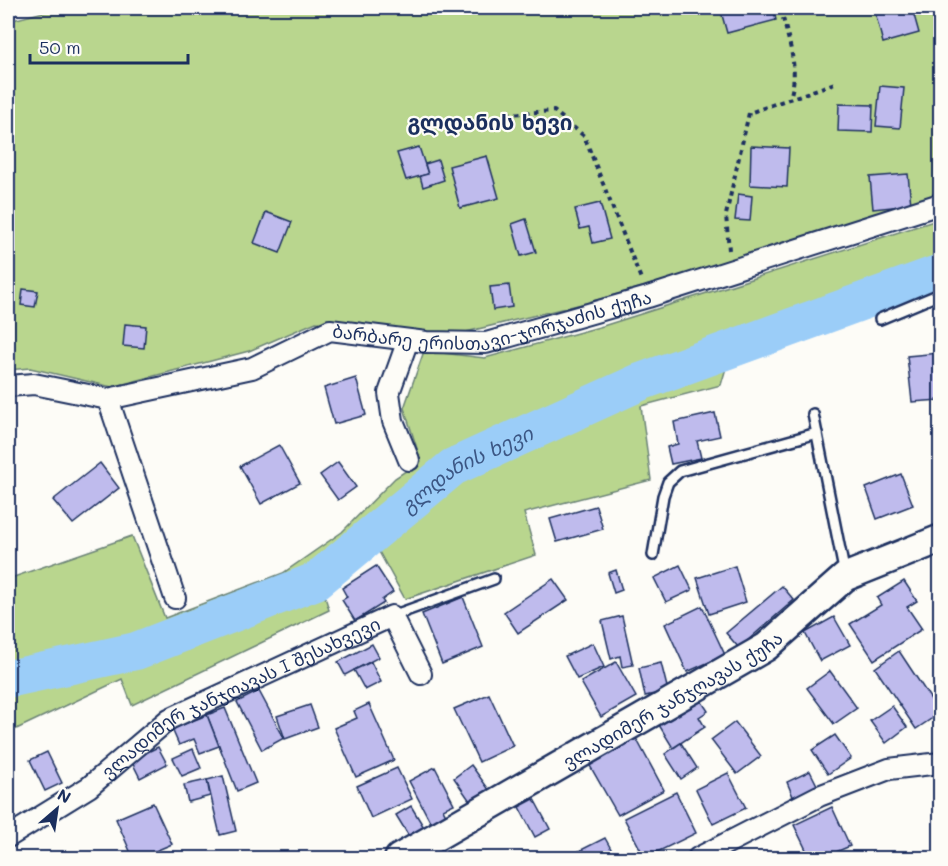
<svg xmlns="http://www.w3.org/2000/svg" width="948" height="866" font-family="Mali,'Noto Sans Georgian',sans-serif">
	<rect width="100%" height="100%" fill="#fdfcf7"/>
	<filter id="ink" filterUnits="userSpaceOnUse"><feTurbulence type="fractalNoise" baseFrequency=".0167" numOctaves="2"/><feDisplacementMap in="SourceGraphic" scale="12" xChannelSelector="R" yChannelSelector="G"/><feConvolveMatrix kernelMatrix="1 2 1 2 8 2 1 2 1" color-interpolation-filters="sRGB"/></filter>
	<g filter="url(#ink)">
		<g fill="#b9d68e" stroke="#6a8276" stroke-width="1.5">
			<path d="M8,8H17L13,20L59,8H940V194L916,209L586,303L445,337L316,322L249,351L112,387L30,368L8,370Z"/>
			<path d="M940,219V284L729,358L721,385L641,406L651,480L524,513L536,555L405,599L378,550L321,583L329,610L132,705L122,679L8,733V579L132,536L165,618L283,573L342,532L395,478L421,461L404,408L424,351L485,358L603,326Z"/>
		</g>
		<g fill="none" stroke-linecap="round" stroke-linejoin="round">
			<path stroke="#9bcdf8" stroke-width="38" id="s1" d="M8,679L136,651L316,581L453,467L640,382L940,273"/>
		</g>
		<g fill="#bfbbed" stroke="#1b2f5e" stroke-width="1.5">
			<path d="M720,8H773L776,20L727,33Z"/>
			<path d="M874,8H912L919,33L883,43Z"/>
			<path d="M880,86L904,88L900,128L876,126Z"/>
			<path d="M839,104L873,105L872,132L838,131Z"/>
			<path d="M751,146L789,148L787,187L750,185Z"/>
			<path d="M419,147L428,174L406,180L397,153Z"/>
			<path d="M487,156L499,198L460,208L449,166Z"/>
			<path d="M438,160L444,180L423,187L420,176L428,174L425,164Z"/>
			<path d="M908,174L911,205L873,209L870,177Z"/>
			<path d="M738,194L752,196L750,221L735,220Z"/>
			<path d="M600,203L610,239L593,243L589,227L580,229L575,209Z"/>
			<path d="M266,212L292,222L280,253L254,243Z"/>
			<path d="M526,219L536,252L521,256L512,224Z"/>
			<path d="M509,285L512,307L493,310L490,287Z"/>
			<path d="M23,289L38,291L35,307L21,305Z"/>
			<path d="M125,324L146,326L144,348L123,346Z"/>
			<path d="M939,353L940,400L912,402L907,356Z"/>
			<path d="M356,378L366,415L334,424L324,388Z"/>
			<path d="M715,413L720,436L697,441L701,458L671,464L667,447L678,444L674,422Z"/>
			<path d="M279,445L300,483L261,504L240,466Z"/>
			<path d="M338,462L356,487L338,500L320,475Z"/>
			<path d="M100,463L119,488L73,524L53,500Z"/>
			<path d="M901,474L913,505L877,519L866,488Z"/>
			<path d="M596,506L603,529L557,542L550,519Z"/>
			<path d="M680,565L692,590L666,602L654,578Z"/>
			<path d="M376,566L393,592L382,600L384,603L355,621L342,600L347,597L342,588Z"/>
			<path d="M735,566L746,602L709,614L697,578Z"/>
			<path d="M616,570L622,590L614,593L608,573Z"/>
			<path d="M553,579L568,600L518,633L504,612Z"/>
			<path d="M904,581L917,601L907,607L922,629L874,660L850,624L881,605L877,598Z"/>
			<path d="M782,586L794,600L739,648L726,633Z"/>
			<path d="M463,597L483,647L442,664L422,614Z"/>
			<path d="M702,606L725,655L687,672L665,624Z"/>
			<path d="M622,616L633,665L622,667L620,656L611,659L602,621Z"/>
			<path d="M834,617L850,645L820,661L805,633Z"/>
			<path d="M593,643L604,667L577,679L565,656Z"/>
			<path d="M372,644L379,657L345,675L338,662Z"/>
			<path d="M899,651L940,713L916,729L875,668Z"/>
			<path d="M371,662L381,682L365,690L354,670Z"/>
			<path d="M616,662L636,697L601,717L581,682Z"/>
			<path d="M661,663L668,691L645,696L639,668Z"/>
			<path d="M830,671L857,708L834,724L807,688Z"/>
			<path d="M259,691L284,738L262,750L237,702Z"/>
			<path d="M489,694L513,746L479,762L454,709Z"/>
			<path d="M700,699L708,711L699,717L705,727L673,748L659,725Z"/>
			<path d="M369,704L394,760L356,777L334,728L357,718L354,711Z"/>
			<path d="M310,705L318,727L285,739L277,716Z"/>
			<path d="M892,706L907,727L886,743L870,721Z"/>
			<path d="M225,708L256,783L237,791L207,715Z"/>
			<path d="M207,715L219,746L200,753L194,739L179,745L172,729Z"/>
			<path d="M735,722L761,756L737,774L711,740Z"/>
			<path d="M835,735L851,758L828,774L812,750Z"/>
			<path d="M636,738L664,790L618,815L589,764Z"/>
			<path d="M681,743L697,768L681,779L665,754Z"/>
			<path d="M158,747L167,764L140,778L131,760Z"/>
			<path d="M193,749L201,768L182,776L173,758Z"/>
			<path d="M47,752L62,783L45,791L30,760Z"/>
			<path d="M471,765L490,791L472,804L454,778Z"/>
			<path d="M435,767L454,804L443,809L448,819L433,827L409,781Z"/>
			<path d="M397,768L412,799L371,818L357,786Z"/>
			<path d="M810,771L818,787L794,799L787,782Z"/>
			<path d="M728,773L746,808L713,824L696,789Z"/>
			<path d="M223,776L236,831L220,835L207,780Z"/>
			<path d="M207,780L210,796L188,802L184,785Z"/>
			<path d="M676,792L696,833L645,858L624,818Z"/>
			<path d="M534,799L550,829L535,837L519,807Z"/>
			<path d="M153,803L172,844L139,858H133L116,819Z"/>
			<path d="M411,806L425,829L410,838L396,815Z"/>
			<path d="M832,807L850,846L822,858H810L794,825Z"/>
			<path d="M605,838L616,858H573L571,855Z"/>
		</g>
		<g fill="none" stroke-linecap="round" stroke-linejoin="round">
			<defs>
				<g id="lane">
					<path d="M880,319L940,294"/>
					<path d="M813,414L845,575"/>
					<path d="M653,555L663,496L668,482L680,471L817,433"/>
					<path d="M392,616L494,579"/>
				</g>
				<g id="street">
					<path d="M408,340L389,393L393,421L409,460"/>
					<path id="s2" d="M8,386L34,384L108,399L252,368L330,330L426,342L486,343L648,297L940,204"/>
					<path d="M108,399L175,598"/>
					<path id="s3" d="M8,837L89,787L169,719L392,616L421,674"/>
					<path d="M698,858L819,796L889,769L940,763"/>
				</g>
				<g id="secondary">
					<path id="s4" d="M399,858L766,647L845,577L940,539"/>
				</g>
			</defs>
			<use href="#lane" stroke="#1b2f5e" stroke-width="14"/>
			<use href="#street" stroke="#1b2f5e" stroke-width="24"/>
			<use href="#secondary" stroke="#1b2f5e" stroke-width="32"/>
			<g stroke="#1b2f5e" stroke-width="4" stroke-dasharray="4.5 4.5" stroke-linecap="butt">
				<path d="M783,18C790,46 799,70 790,98"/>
				<path d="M507,114L554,111L584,136L641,279"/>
				<path d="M729,250L726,215L749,113L835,83"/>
			</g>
			<use href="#lane" stroke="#fdfcf7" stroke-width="9"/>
			<use href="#street" stroke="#fdfcf7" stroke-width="20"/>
			<use href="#secondary" stroke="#fdfcf7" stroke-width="27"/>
		</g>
	</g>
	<g text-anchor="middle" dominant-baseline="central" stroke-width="4.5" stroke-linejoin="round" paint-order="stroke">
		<g font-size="18" fill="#1b2f5e" stroke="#fdfcf7">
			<text stroke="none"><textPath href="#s2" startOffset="501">ბარბარე ერისთავი-ჯორჯაძის ქუჩა</textPath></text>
			<text stroke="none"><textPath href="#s4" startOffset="316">ვლადიმერ ჯანჯღავას ქუჩა</textPath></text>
			<text stroke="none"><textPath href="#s3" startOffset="273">ვლადიმერ ჯანჯღავას I შესახვევი</textPath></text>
		</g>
		<g font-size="20" font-style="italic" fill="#3b5684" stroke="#fdfcf7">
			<text stroke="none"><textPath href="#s1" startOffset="513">გლდანის ხევი</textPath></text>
		</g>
		<g font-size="21" font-weight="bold" fill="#1b2f5e" stroke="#fdfcf7">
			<text x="490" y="121">გლდანის ხევი</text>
		</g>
	</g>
	<rect width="948" height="866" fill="none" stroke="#fdfcf7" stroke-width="30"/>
	<rect x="15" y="15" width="918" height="836" fill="none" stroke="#1b2f5e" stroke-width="2" filter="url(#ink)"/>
	<g transform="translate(57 809) rotate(29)" stroke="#fdfcf7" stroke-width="4.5" paint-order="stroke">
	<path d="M0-4.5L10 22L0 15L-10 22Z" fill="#1b2f5e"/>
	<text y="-9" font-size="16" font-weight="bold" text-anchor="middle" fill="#1b2f5e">N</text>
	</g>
	<path d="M30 54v9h158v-9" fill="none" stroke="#1b2f5e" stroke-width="3"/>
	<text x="39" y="54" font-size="18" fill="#1b2f5e" stroke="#fdfcf7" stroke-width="4.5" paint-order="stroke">50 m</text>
</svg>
